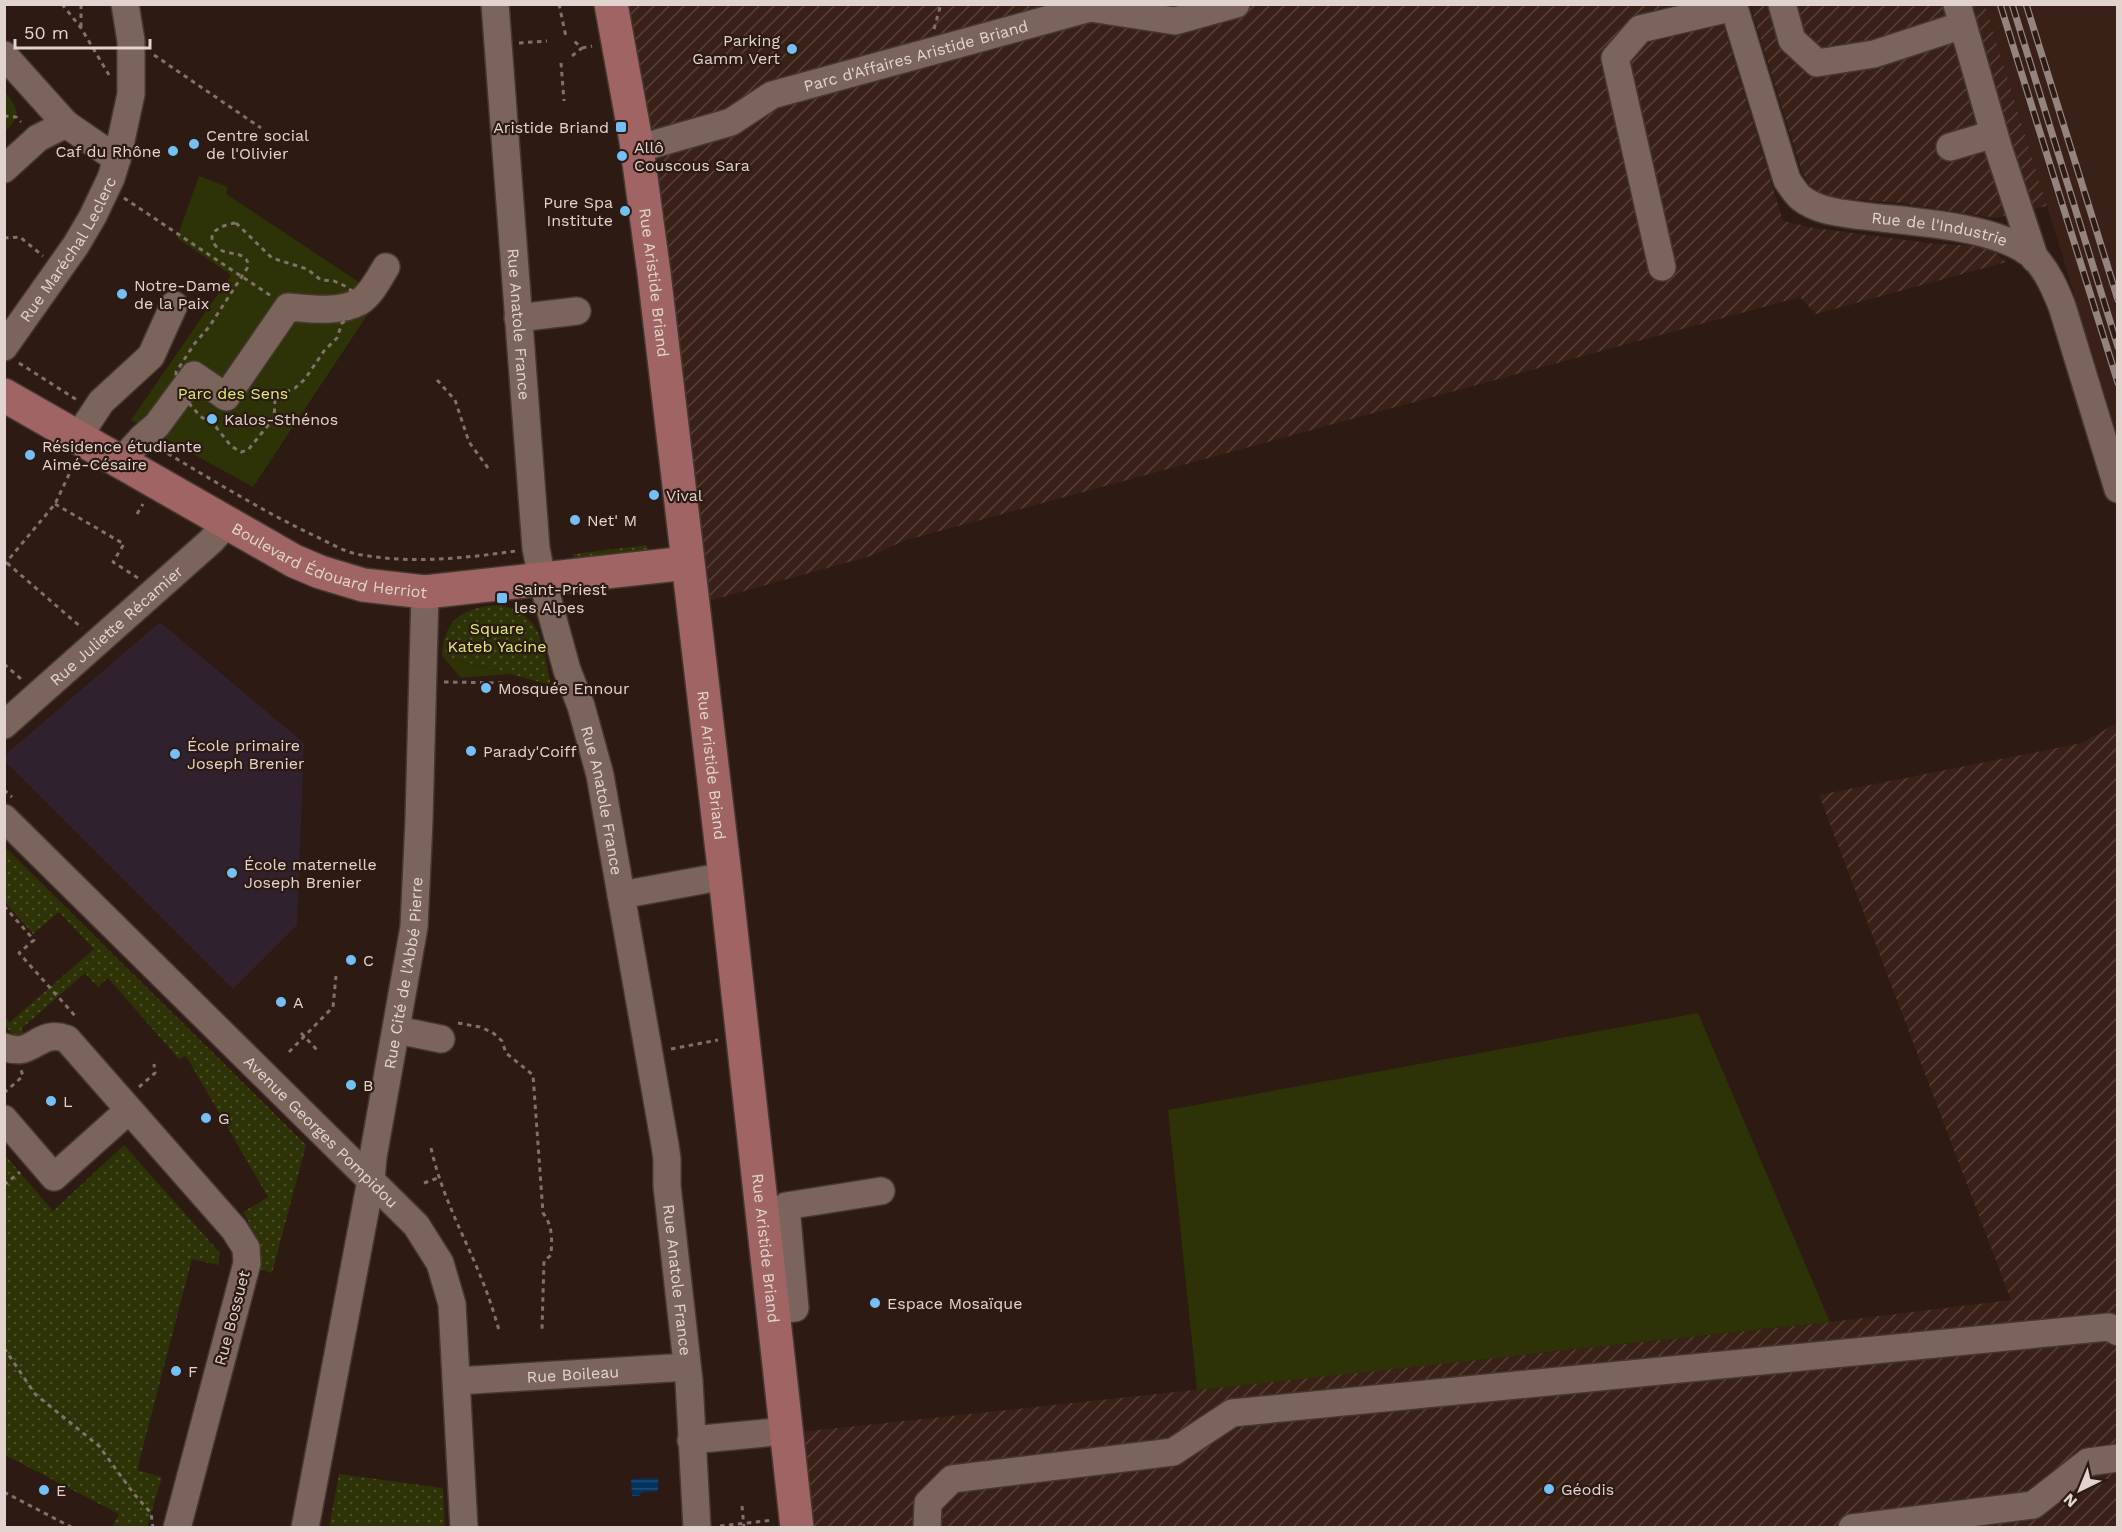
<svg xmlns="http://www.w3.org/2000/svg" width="2122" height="1532" font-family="'Work Sans',sans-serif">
	<defs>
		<pattern id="industrial-furrows" width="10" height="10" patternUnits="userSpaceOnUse" patternTransform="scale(1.5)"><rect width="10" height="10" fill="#3a2117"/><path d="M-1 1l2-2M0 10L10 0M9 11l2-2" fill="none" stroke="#564038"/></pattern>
		<pattern id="grass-dots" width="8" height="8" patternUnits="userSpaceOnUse" patternTransform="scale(1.5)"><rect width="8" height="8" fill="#2d3207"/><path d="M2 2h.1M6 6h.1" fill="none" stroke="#4b4f2a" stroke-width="1.8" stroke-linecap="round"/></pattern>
		<pattern id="water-rules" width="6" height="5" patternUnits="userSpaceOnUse" patternTransform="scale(1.5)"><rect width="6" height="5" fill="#00335e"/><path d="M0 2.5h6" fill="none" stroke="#255074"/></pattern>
	</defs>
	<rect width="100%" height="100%" fill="#2c1a13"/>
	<path fill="#3a2117" d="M1985,5H2117V433L2047,206Z"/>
	<g fill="url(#industrial-furrows)">
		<path d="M628,5H1717L1783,221L1814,228L1936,244L1988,246L2006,262L1816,314L1800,297L903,541L871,556L708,601L696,479L654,155Z"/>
		<path d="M1750,5H1985L2047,206L1996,218L1901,203L1828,197L1817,192L1809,184L1802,172Z"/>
		<path d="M2117,723V1527H812L801,1432L1830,1322L2011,1300L1819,795L2082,743Z"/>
	</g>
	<path fill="#2f212e" d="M160,622L304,743L297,925L233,989L5,761V755Z"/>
	<g fill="url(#grass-dots)">
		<path d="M647,545L648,556L574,565L573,554Z"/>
		<path d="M500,605C545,616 542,647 551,685L442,656C444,618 464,607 500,605Z"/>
		<path d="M5,847L306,1145L272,1273L253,1267L242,1227L249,1222L243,1212L268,1197L186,1056L179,1059L108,978L98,987L85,973L21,1029L30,1039L19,1042L5,1025L4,1016L10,1022L94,949L59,912L33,934L5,902Z"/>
		<path d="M124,1145L220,1253L218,1265L192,1259L137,1470L162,1477L147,1527H112L119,1514L5,1455V1155L53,1211Z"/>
		<path d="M339,1474L443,1488L445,1527H329Z"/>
	</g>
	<g fill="#2d3207">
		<path d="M5,92C19,109 22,116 5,131Z"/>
		<path d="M199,176L228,187L226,194L380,296L253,487L131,420L231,275L177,238Z"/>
		<path d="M442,656L510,674L461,678Z"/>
		<path d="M1698,1013L1830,1322L1197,1390L1168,1110Z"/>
	</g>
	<path fill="url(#water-rules)" d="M658,1478V1491L642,1492L639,1496H632L631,1479Z"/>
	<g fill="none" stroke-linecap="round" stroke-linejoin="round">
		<defs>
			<g id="minor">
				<path id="s1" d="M495,4L536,548L542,579L567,670L581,706L600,775L665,1145L667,1159V1186L689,1381L697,1528"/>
				<path id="s2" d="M1733,4L1787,180C1791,186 1796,194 1801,198C1819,212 1842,213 1863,216C1910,222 2001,225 2035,258C2048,272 2055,289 2062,306L2118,489"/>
				<path d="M1782,4L1792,40L1817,63L1874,54L1963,25"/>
				<path d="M1957,4L1998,147L2035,259"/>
				<path d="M4,55L66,124L117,159"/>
				<path d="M1950,147L1994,134"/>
				<path id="s3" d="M637,149L731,122L772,95L1090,8L1175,21L1236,4"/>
				<path d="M4,169L38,138L66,124"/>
				<path d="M1662,267L1615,58L1640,29L1734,7"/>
				<path d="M518,318L577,311"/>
				<path id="s4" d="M4,347L76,245L93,216L111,178L117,159L131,94V41L125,4"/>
				<path d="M78,437L101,402L151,356L174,305"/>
				<path d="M121,461L142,438L157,425L194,375L226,397L288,307C310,309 339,313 359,302C371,295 379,278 386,267"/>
				<path id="s5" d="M4,725L211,541L226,524"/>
				<path id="s6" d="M4,818L416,1225L440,1263L452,1304L464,1528"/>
				<path d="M621,895L725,876"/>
				<path d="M397,1030L441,1039"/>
				<path d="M4,1047C34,1059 37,1028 67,1039L234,1229L246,1248L247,1263L177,1528"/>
				<path d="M4,1119L54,1177L129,1110"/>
				<path d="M774,1310L795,1308L786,1206L881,1191"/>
				<path id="s7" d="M457,1381L687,1367"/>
				<path d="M691,1440L786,1431"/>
				<path id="s8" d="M305,1528L371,1180L373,1157L414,927L419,820L425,592"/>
				<path d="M927,1528L928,1503L952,1479L1173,1452L1232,1413L2109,1327L2118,1332"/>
				<path d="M1852,1528L2033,1505L2088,1462L2118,1458"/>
			</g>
			<g id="major">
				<path id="s9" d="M611,4L636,141L654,273L725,876L797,1528"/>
				<path id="s10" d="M4,395L294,561L320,572L363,585L425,592L687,563"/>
			</g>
		</defs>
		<use href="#minor" stroke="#453732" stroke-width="30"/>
		<use href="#major" stroke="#453732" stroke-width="36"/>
		<g stroke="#81716b" stroke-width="3" stroke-dasharray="4.5 4.5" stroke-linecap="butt">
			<path d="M62,4L81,28L109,75"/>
			<path d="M559,4L566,37"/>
			<path d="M81,27V4"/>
			<path d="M934,29L941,4"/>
			<path d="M519,43L547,41"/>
			<path d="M582,48L592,46"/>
			<path d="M154,55L261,128"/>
			<path d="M572,56L582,48L574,41"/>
			<path d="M561,63L564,101"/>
			<path d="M4,116L16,117L21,122"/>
			<path d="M124,198L271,296"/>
			<path d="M236,223L272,258L307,269L321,280L334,281L345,286L356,294L360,302L361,308L357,314L342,323L337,338L324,351L305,379L295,388L279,395L275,400L274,418L248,450L241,452L231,446L216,427L200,416L181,394L176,381V372L195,343L209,327L248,267C248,263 248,261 245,258C237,251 223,256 215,245C204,231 226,224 236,223Z"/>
			<path d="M4,238L20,237L43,256"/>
			<path d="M19,363L77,400"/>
			<path d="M437,380L455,400L469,442L488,468"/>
			<path d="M160,449C211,479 262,511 315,536C330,543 346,553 362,555C414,564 465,558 516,551"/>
			<path d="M55,504L124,544L113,562L138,578"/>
			<path d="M137,514L143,504"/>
			<path d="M7,563L82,628"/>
			<path d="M4,565L55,504L74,464"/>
			<path d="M4,664L21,679"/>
			<path d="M444,682L508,683"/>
			<path d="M4,790L12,797"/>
			<path d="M4,906L34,940L19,953L77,1018"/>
			<path d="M458,1023L480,1027L492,1032L502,1041L506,1053L533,1075L543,1213C553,1226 552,1240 551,1255L544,1261L542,1329"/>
			<path d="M301,1033L318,1051"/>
			<path d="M671,1049L718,1040"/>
			<path d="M289,1052L333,1007L336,976"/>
			<path d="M139,1087L155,1073L154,1064"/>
			<path d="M4,1093L23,1076L21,1070"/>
			<path d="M431,1148C443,1201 467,1240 486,1290C491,1303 495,1317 499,1330"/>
			<path d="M424,1183L438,1178"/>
			<path d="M4,1185L20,1172"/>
			<path d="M4,1348L35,1394L99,1446L134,1494L151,1513L153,1528"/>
			<path d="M4,1492L73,1528"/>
			<path d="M742,1506L744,1528"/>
			<path d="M720,1526L773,1520"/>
		</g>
		<use href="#minor" stroke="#7a645b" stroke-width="27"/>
		<use href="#major" stroke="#9f6463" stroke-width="33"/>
		<defs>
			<g id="rail">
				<path d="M2000,4L2118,383"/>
				<path d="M2012,4L2118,347"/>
				<path d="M2026,4L2118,300"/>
			</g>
		</defs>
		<use href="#rail" stroke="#94847e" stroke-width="7"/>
		<use href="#rail" stroke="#2c1a13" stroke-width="4.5" stroke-dasharray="14" stroke-linecap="butt"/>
	</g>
	<g fill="#74c0f6" stroke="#2c1a13" stroke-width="2">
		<circle cx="792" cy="49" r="6"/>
		<rect x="615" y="121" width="12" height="12" rx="3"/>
		<circle cx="194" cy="144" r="6"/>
		<circle cx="173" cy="151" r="6"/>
		<circle cx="622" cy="156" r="6"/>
		<circle cx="625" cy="211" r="6"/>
		<circle cx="122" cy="294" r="6"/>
		<circle cx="212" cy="419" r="6"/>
		<circle cx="30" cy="455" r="6"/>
		<circle cx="654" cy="495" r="6"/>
		<circle cx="575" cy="520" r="6"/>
		<rect x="496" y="592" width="12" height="12" rx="3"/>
		<circle cx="486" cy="688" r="6"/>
		<circle cx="471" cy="751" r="6"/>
		<circle cx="175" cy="754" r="6"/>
		<circle cx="232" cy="873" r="6"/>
		<circle cx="351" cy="960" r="6"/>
		<circle cx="281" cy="1002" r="6"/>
		<circle cx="351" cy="1085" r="6"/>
		<circle cx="51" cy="1101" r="6"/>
		<circle cx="206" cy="1118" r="6"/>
		<circle cx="875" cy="1303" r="6"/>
		<circle cx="176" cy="1371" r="6"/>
		<circle cx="1549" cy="1489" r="6"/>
		<circle cx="44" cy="1490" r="6"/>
	</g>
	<g text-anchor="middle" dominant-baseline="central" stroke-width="4.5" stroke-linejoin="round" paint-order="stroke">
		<g font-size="16" fill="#e1d4ce" stroke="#2c1a13" text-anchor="start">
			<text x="780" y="40" text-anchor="end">Parking<tspan x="780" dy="18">Gamm Vert</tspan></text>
			<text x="609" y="127" text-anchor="end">Aristide Briand</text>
			<text x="206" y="135">Centre social<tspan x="206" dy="18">de l'Olivier</tspan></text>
			<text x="634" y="147">Allô<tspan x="634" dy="18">Couscous Sara</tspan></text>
			<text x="161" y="151" text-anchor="end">Caf du Rhône</text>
			<text x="613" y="202" text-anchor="end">Pure Spa<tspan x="613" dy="18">Institute</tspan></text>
			<text x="134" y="285">Notre-Dame<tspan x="134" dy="18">de la Paix</tspan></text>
			<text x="224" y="419">Kalos-Sthénos</text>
			<text x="42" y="446">Résidence étudiante<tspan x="42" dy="18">Aimé-Césaire</tspan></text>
			<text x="666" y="495">Vival</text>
			<text x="587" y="520">Net' M</text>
			<text x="514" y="589">Saint-Priest<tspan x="514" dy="18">les Alpes</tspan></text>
			<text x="498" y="688">Mosquée Ennour</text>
			<text x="187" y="745">École primaire<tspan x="187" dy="18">Joseph Brenier</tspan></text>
			<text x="483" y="751">Parady'Coiff</text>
			<text x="244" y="864">École maternelle<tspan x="244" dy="18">Joseph Brenier</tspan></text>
			<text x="363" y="960">C</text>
			<text x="293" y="1002">A</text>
			<text x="363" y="1085">B</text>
			<text x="63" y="1101">L</text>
			<text x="218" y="1118">G</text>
			<text x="887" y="1303">Espace Mosaïque</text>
			<text x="188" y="1371">F</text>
			<text x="1561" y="1489">Géodis</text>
			<text x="56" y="1490">E</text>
		</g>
		<g font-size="16" fill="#e1d4ce" stroke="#2c1a13">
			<text stroke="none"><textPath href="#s3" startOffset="296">Parc d'Affaires Aristide Briand</textPath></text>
			<text stroke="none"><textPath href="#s2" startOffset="350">Rue de l'Industrie</textPath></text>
			<text stroke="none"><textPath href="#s4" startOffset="117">Rue Maréchal Leclerc</textPath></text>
			<text stroke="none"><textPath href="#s9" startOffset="282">Rue Aristide Briand</textPath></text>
			<text stroke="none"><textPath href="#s1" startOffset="321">Rue Anatole France</textPath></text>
			<text stroke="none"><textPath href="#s10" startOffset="368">Boulevard Édouard Herriot</textPath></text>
			<text stroke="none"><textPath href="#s5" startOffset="150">Rue Juliette Récamier</textPath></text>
			<text stroke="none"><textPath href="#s9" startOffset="768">Rue Aristide Briand</textPath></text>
			<text stroke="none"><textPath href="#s1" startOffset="807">Rue Anatole France</textPath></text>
			<text stroke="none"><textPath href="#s8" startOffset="564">Rue Cité de l'Abbé Pierre</textPath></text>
			<text stroke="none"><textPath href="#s6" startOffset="446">Avenue Georges Pompidou</textPath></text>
			<text stroke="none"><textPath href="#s9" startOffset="1254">Rue Aristide Briand</textPath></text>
			<text stroke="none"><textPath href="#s1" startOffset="1293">Rue Anatole France</textPath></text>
			<text transform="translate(232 1318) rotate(-75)">Rue Bossuet</text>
			<text stroke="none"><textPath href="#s7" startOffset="116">Rue Boileau</textPath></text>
		</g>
		<g font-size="16" fill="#dfee78" stroke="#2c1a13">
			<text x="233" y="393">Parc des Sens</text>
			<text x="497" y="628">Square<tspan x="497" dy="18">Kateb Yacine</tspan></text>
		</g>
	</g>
	<rect width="2122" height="1532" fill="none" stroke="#e1d4ce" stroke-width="12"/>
	<g transform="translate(2080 1490) rotate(223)" stroke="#2c1a13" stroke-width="4.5" paint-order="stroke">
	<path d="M0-4.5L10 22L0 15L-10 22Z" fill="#e1d4ce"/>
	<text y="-9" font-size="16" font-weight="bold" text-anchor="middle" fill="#e1d4ce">N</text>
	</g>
	<path d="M15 39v9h135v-9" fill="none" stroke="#e1d4ce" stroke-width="3"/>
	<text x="24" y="39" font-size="18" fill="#e1d4ce" stroke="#2c1a13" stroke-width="4.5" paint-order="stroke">50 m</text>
</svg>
